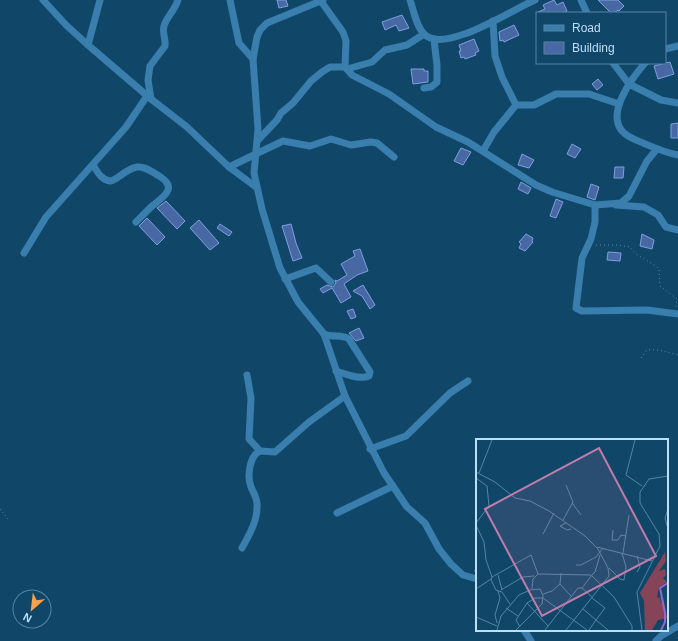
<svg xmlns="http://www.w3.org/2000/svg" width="678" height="641" font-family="Helvetica,sans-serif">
	<rect width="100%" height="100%" fill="#104769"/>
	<g fill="#4868a3" stroke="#7da0df">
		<path d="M277,0H286L288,6L279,8Z"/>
		<path d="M554,0L557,5L563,2L567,11L563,13H536L545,9L543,5Z"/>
		<path d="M598,0H618L624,6L619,11L618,10L614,13H611Z"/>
		<path d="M402,15L409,28L399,31L396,25L385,30L382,22Z"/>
		<path d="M514,25L519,35L504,42L503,40L500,41L499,32Z"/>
		<path d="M474,39L479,51L475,53L476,55L465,59L464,57L461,58L459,51H461L459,45Z"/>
		<path d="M670,62L674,74L658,79L654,66Z"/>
		<path d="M411,69H424V71H428V82L413,84Z"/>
		<path d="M598,79L603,85L597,90L592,84Z"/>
		<path d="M678,123V138H671V124Z"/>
		<path d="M572,144L581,149L575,158L567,154Z"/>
		<path d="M461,148L471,152L463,165L454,161Z"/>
		<path d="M522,154L534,160L529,168L518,165Z"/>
		<path d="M615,167H624L623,178H614Z"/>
		<path d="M521,182L531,188L528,194L518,189Z"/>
		<path d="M591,184L599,187L595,200L587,197Z"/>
		<path d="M556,199L563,202L556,218L550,216Z"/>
		<path d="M166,201L185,221L177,229L157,208Z"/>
		<path d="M147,218L165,237L157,245L139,226Z"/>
		<path d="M199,220L219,243L210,250L190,228Z"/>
		<path d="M220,224L232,232L229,236L217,228Z"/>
		<path d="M291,224L296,243L302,258L293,261L282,226Z"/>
		<path d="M526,234L533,238L532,241L533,242L525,251L519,248L521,244L519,242Z"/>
		<path d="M642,234L654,240L652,249L640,246Z"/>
		<path d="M360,249L368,271L357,275L344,284L351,297L341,303L332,288L323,293L320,289L327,285L333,287L336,283L335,280L337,281L347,275L341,264L355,256L353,251Z"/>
		<path d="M608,252L621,253L620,261L607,260Z"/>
		<path d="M363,285L375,305L370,309L362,296L353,291Z"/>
		<path d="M353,309L356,317L351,319L347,311Z"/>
		<path d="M359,328L364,338L356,341L349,333Z"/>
	</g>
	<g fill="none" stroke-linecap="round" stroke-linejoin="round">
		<g stroke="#5785a3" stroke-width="1" stroke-dasharray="1 3" stroke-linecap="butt">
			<path d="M596,245H617L630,247L636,254L656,266L659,269L660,286L677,299L676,307"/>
			<path d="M641,358L647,350C658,349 667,352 678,355"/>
			<path d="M0,509L8,519"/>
			<path d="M474,571L477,569"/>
		</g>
		<g stroke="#397ead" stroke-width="7">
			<path d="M43,0L66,25L88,45L151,99L187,127L229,167L256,187"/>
			<path d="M230,0L239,43L253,59"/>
			<path d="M320,0L343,32L346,41L345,67L352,75L389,94L436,127L468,142L536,185L552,192L595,205L621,203L629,196L647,161L657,149"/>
			<path d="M323,0L267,23L260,30L257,37L253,59L258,129L254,173L262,209L280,268L298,302L324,334L345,396L384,473L407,507L425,523L439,549L451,564L463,575L477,579"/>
			<path d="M410,0C414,11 416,26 424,34C444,55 513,9 535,0"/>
			<path d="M581,0L587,13"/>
			<path d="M88,45L100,0"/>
			<path d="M665,49L678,46"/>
			<path d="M613,63L629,84L661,100L678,103"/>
			<path d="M645,63C633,77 606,112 622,131C627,137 636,140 643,143C655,148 666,153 678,155"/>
			<path d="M347,69L372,62L385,50L407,45L424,34"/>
			<path d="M424,88L431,87L437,82V65L434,40"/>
			<path d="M151,99L148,80L150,66L165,46C166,39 162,33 164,26C166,18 175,10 178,0"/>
			<path d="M516,105H534L556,94H589L619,104"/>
			<path d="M258,140L277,120L281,113L293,103L311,81L322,72L330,67H345"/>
			<path d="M483,151L494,132L516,105L502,77L495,56L493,21"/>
			<path d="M93,165C97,171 101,180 110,181C116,181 127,168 137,167C145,166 152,172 159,176C179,188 163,197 151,207C146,212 141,217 136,222"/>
			<path d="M229,167L283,141L310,146L331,139L351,145L371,142L377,143L394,157"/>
			<path d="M595,205V222L591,239L582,258L576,308L582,311L647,310L678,314"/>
			<path d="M616,205L644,207L658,215L666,227L678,230"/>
			<path d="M24,253L46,217L126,127L147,96"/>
			<path d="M285,279L316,268L331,282"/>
			<path d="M324,334C332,338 342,334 349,339L370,372L369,376C360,380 345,374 336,371"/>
			<path d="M247,375L251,398L249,439L260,451"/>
			<path d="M370,449L406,436L450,393L468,381"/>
			<path d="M337,513L393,486"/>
			<path d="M242,548C249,535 257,522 257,507C258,499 254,494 251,487C247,477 249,456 260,451L275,452L309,422L345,396"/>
			<path d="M524,630L531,641"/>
			<path d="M656,641L661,636L678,626"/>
		</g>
	</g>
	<g transform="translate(476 439)">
		<rect width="192" height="192" fill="#104769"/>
		<path d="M189,113L190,122L183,132L189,130L190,136L187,139L191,143L183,148L181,159L184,158L185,165L187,158L191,179L182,181L176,191H169L168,162L164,154Z" fill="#854458"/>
		<path fill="none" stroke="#9266cb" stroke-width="2" d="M185,191L189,183V174L184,149L192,144"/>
		<path fill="none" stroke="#5684a3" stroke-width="1" d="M159,1L150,36L166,47M0,33L19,43L39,59L54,62L73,72L109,97L122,110L132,129L133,137L90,191M3,34L16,1M0,39L11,47L13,67L0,84M96,64L105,76M192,70L189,79L192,90M87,81L97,63L90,46M90,84L84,87L91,91L95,90M0,86L8,103L10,121L16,138M137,91L136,101H142L145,96L150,97M67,95L78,74M121,108L176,122M147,114L153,76M100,126H105L120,118L127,109M133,129L144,140L148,141L150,128L146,114M161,133L164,128L161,117M85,134L84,145L95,157M22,136L26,151M116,136L119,133L124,116M106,149L116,136M0,150L15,140M56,150L57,140L62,135L115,136L138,158L156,187V191M25,151L47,138L58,137M67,155L76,152L84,145M116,159L129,169L120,181L132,191M51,164L72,187M34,165L26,153L20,151L15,141L16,138L55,116L62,135M30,169L42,177M107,170L120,181L113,191M0,178L21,187M21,184L19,176L24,159L22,152M44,188L40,181L51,164L59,159H67L111,191M21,191L25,177L43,156L54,151L64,150L67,157L66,165L40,191M69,191L102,149H106L116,158M166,191L161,153L184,107L183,95L164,64V53L173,40L192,37"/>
		<path fill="#c07caa" fill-opacity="0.15" stroke="#c07caa" stroke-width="2" d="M123,9L180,117L66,177L9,70Z"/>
		<rect width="192" height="192" fill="none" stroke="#bedff9" stroke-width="2"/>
	</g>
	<rect x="536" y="12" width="130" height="52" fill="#104769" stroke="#5684a3"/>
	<rect x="544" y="25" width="20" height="6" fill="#397ead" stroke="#5684a3"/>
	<text x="572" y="32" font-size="12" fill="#bedff9">Road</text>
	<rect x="544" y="42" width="20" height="12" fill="#4868a3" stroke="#5684a3"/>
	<text x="572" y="52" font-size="12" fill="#bedff9">Building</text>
	<g transform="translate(32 609) rotate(208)"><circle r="19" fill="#104769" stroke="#5684a3"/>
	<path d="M0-3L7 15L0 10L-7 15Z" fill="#f8a04b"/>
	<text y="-6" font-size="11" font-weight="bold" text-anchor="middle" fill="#bedff9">N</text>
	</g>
</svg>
